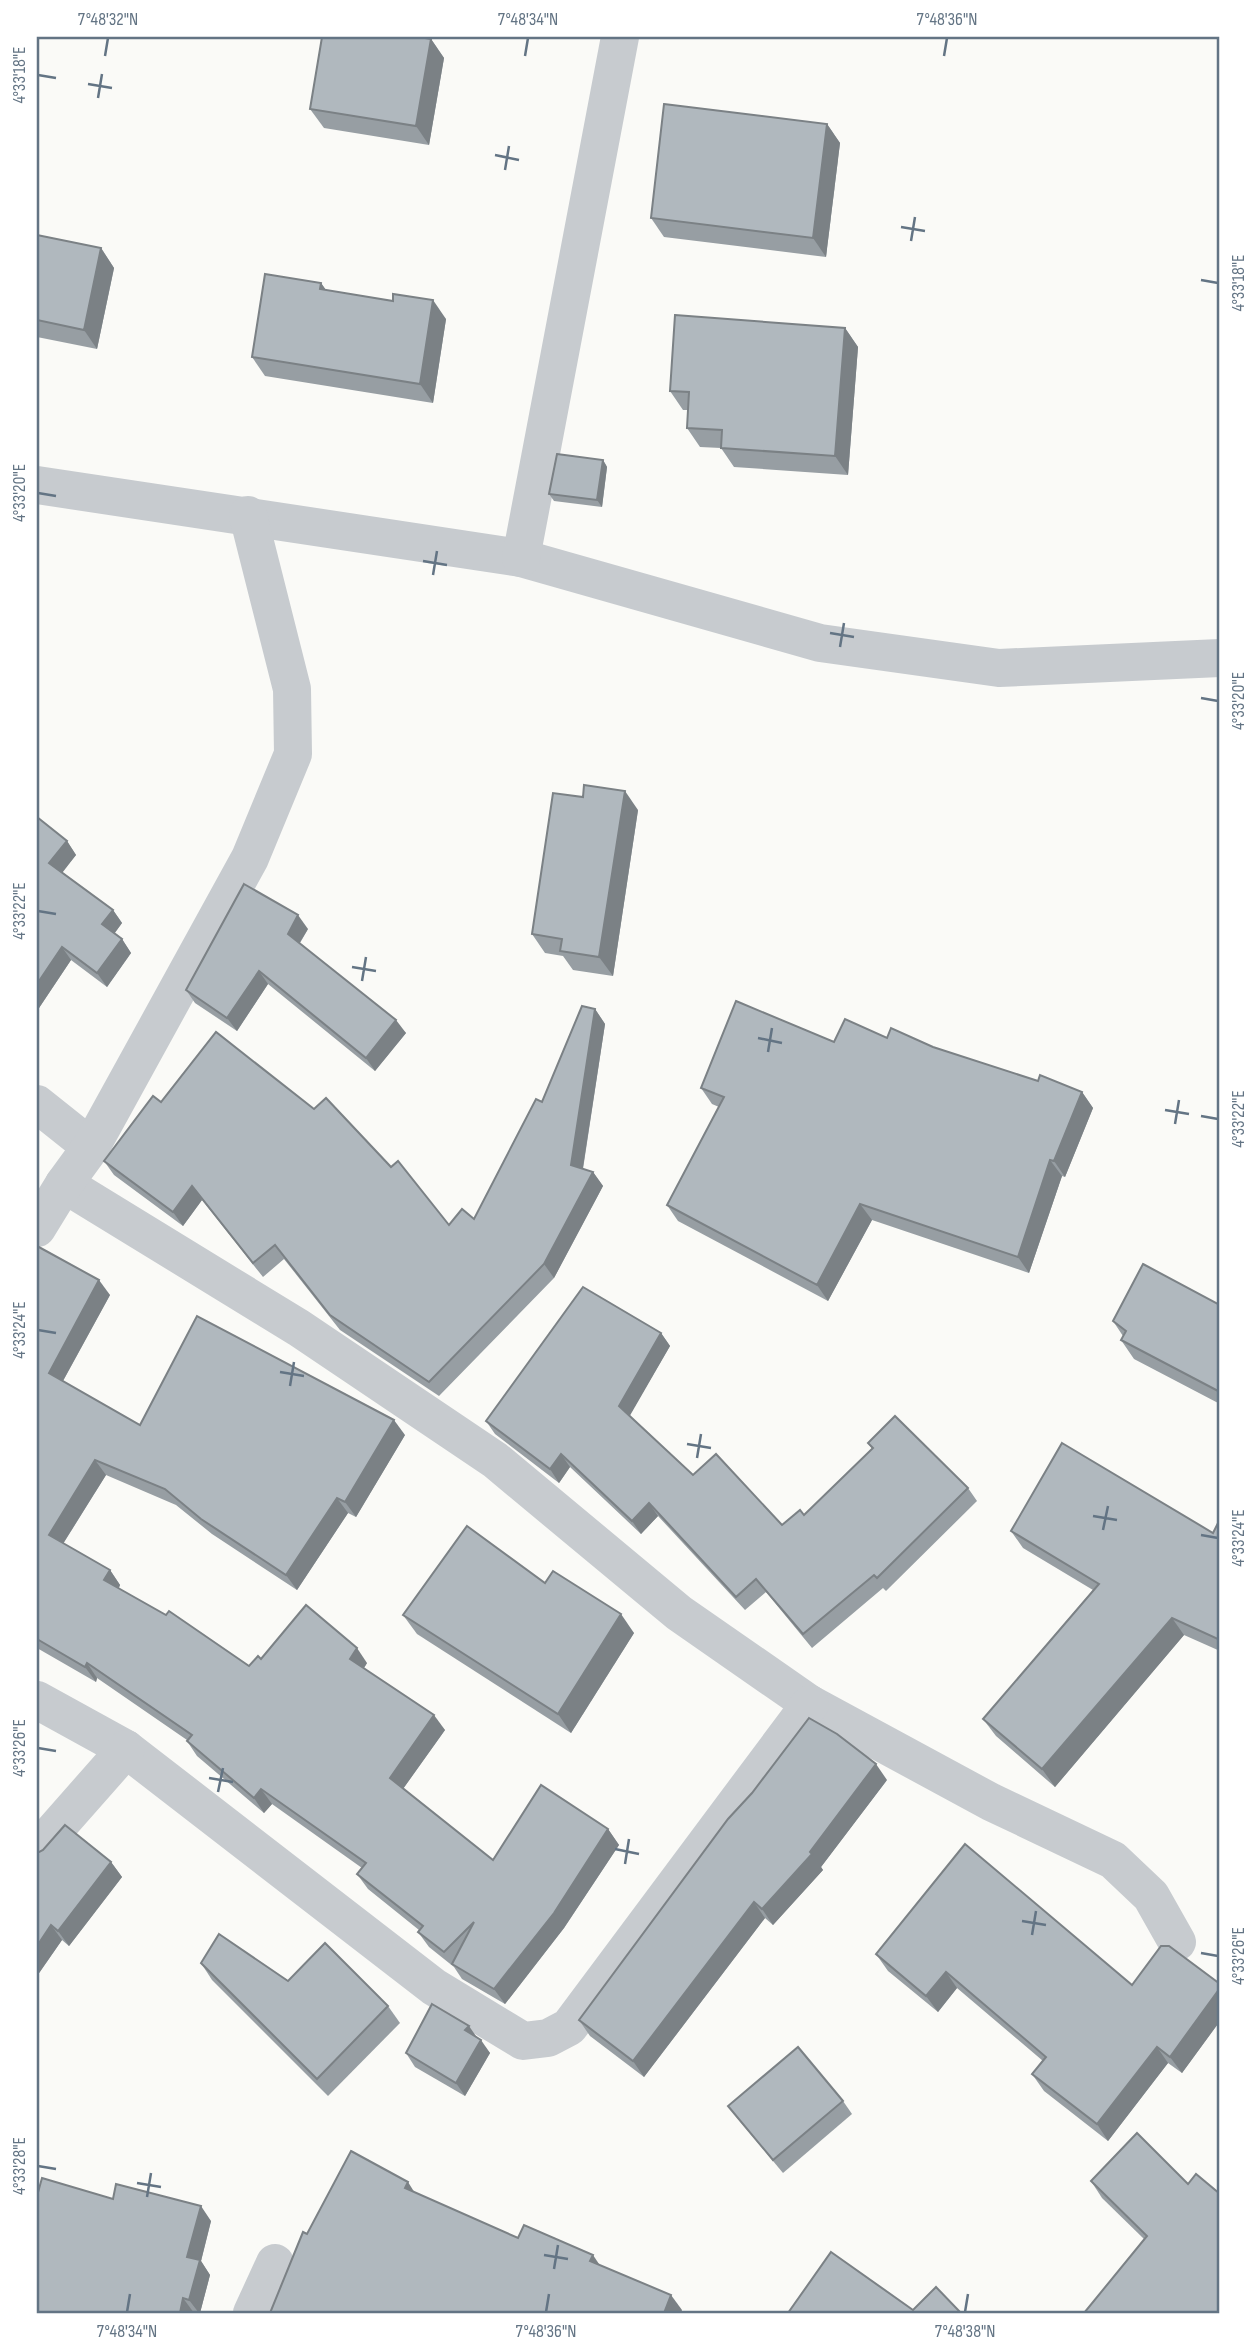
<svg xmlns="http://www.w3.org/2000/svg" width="1257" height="2350" font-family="'Sofia Sans Condensed',sans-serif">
	<rect width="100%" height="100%" fill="#fafaf7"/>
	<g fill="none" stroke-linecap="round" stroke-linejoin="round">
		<g stroke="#c7cbcf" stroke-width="38">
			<path d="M37,485L521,558L820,643L999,668L1220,658"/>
			<path d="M521,558L620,37"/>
			<path d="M37,1104L91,1147"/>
			<path d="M64,1184L299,1328L495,1460L679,1613L810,1704L991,1802L1113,1860L1151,1896L1177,1942"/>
			<path d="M37,1228L64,1184L91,1147L250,858L293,754L292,689L248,515"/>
			<path d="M37,1700L126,1749L434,1987L523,2041L548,2038L569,2027L810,1704"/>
			<path d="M37,1850L126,1749"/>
			<path d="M252,2313L275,2263"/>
		</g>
	</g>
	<g fill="#979ea3">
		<path d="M431,39L444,58L429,145L324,128L310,109Z"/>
		<path d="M827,124L840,143L826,257L664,237L651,218Z"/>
		<path d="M37,235L101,248L114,268L97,349L37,337Z"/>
		<path d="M321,283L326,290L393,301L446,319L433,403L265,376L252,357Z"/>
		<path d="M845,328L858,347L848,475L734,467L721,448L700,447L687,428L688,410H683L670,391Z"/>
		<path d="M603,460L607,467L602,507L554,501L549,494Z"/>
		<path d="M638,810L613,976L573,970L563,956L545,953L532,934Z"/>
		<path d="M67,841L76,855L62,872L113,910L122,923L114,934L122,939L131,953L107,987L71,960L37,1011Z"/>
		<path d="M308,929L300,943L406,1033L375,1071L268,984L237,1031L195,1003L186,990Z"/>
		<path d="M595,1009L605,1024L583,1169L593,1172L603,1186L554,1278L439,1396L340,1330L284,1259L263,1277L202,1200L183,1226L114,1175L104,1161L161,1102L314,1109L391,1167L449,1225L474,1219Z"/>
		<path d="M887,1038L933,1047L1038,1081L1082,1092L1093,1108L1065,1177L1062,1176L1029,1273L872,1220L828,1301L678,1221L667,1205L719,1107L712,1104L701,1088L834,1042Z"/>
		<path d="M37,1246L110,1295L63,1381L140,1425L405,1435L356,1517L348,1513L297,1590L212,1534L176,1505L106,1475L63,1544L110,1570L120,1585L119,1588L249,1666L261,1659L367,1663L364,1668L445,1730L403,1789L493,1860L608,1829L619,1845L564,1928L505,2004L462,1979L454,1967L429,1947L418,1932L419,1930L368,1889L357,1874L362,1868L272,1804L264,1813L197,1756L187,1741V1740L97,1678L96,1682L37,1648Z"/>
		<path d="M1220,1305V1404L1134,1359L1121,1340L1123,1336L1113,1321Z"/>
		<path d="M661,1333L670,1346L629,1416L693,1475L782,1525L804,1515L872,1449L868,1443L968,1488L977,1501L886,1591L883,1588L812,1648L766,1592L745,1610L658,1516L641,1534L570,1467L559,1483L495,1434L486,1421Z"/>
		<path d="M1220,1519V1651L1184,1635L1055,1787L996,1736L983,1719L1093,1590L1023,1548L1011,1531L1213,1533Z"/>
		<path d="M545,1583L634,1633L571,1733L417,1634L403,1615Z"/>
		<path d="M887,1780L821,1867L823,1870L773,1925L765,1918L644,2077L590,2036L579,2020Z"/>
		<path d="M37,1853L111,1862L122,1877L69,1946L62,1940L37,1976Z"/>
		<path d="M876,1954L1132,1985L1220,1984V2021L1182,2073L1168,2063L1108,2141L1044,2091L1032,2074L1043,2061L957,1988L938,2012L888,1971Z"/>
		<path d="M201,1963L288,1981L388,2006L400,2023L328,2096L212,1980Z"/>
		<path d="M476,2037L490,2053L465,2096L415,2067L406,2053Z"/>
		<path d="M843,2101L852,2114L783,2173L738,2119L728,2106Z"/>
		<path d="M1091,2181L1188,2184L1144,2239L1102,2198Z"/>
		<path d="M113,2199L211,2221L201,2261L210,2275L200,2313H37Z"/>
	</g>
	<g fill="#7b8185">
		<path d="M431,39L444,58L429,145L416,126Z"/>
		<path d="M827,124L840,143L826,257L813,238Z"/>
		<path d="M101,248L114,268L97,349L84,330Z"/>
		<path d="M321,283L334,302L320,289Z"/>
		<path d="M433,300L446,319L433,403L420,384Z"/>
		<path d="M845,328L858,347L848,475L835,456Z"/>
		<path d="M603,460L607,467L602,507L597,500Z"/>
		<path d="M625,791L638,810L613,976L599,957Z"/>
		<path d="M67,841L76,855L59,877L49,863Z"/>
		<path d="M113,910L122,923L111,938L102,924Z"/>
		<path d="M298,915L308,929L297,947L288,934Z"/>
		<path d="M122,939L131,953L107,987L97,973Z"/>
		<path d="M62,947L71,960L37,1011V984Z"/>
		<path d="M259,971L268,984L237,1031L227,1018Z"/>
		<path d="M595,1009L605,1024L581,1180L571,1165Z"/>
		<path d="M396,1020L406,1033L375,1071L366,1058Z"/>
		<path d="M1082,1092L1093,1108L1065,1177L1054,1161Z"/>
		<path d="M1050,1160L1062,1176L1029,1273L1018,1257Z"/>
		<path d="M593,1172L603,1186L554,1278L544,1264Z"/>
		<path d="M192,1186L202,1200L183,1226L173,1212Z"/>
		<path d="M860,1204L872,1220L828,1301L817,1285Z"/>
		<path d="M99,1280L110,1295L59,1388L49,1373Z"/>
		<path d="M661,1333L670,1346L628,1419L619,1406Z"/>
		<path d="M394,1420L405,1435L356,1517L345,1502Z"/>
		<path d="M561,1454L570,1467L559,1483L550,1469Z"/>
		<path d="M95,1460L106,1475L59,1550L49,1535Z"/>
		<path d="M337,1498L348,1513L297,1590L286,1575Z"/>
		<path d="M649,1503L658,1516L641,1534L632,1521Z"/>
		<path d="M110,1570L120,1585L115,1595L104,1580Z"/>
		<path d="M621,1614L634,1633L571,1733L558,1714Z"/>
		<path d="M1172,1618L1184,1635L1055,1787L1042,1769Z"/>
		<path d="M357,1648L367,1663L360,1674L350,1659Z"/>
		<path d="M87,1663L97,1678L96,1682L85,1667Z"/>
		<path d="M434,1715L445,1730L400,1793L390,1778Z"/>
		<path d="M876,1764L887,1780L821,1867L823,1870L773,1925L762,1909L810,1852Z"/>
		<path d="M261,1789L272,1804L264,1813L254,1798Z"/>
		<path d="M608,1829L619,1845L564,1928L505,2004L494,1989Z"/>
		<path d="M111,1862L122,1877L69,1946L58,1931Z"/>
		<path d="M754,1902L765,1918L644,2077L633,2061Z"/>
		<path d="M51,1925L62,1940L37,1976V1946Z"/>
		<path d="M946,1972L957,1988L938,2012L926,1996Z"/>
		<path d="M1220,1988V2021L1182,2073L1170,2057Z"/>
		<path d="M469,2026L478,2039L465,2030Z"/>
		<path d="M481,2040L490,2053L465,2096L456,2083Z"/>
		<path d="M1157,2047L1168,2063L1108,2141L1097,2124Z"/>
		<path d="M408,2182L418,2198L405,2188Z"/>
		<path d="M201,2206L211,2221L201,2261L210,2275L200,2313H199L189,2300L187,2257Z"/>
		<path d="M593,2255L603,2270L590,2261Z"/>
		<path d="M671,2295L682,2310L681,2313H664Z"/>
		<path d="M183,2298L194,2313H180Z"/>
	</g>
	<g fill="#b0b8be" stroke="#7b8185" stroke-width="2">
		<path d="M322,37H419L431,39L416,126L310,109Z"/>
		<path d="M664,104L827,124L813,238L651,218Z"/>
		<path d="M37,235L101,248L84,330L37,320Z"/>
		<path d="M265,274L321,283L320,289L393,301V294L433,300L420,384L252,357Z"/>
		<path d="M675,315L845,328L835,456L721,448L722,430L687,428L689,392L670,391Z"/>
		<path d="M557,454L603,460L597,500L549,494Z"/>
		<path d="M584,785L625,791L599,957L560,951L562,939L532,934L553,793L583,797Z"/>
		<path d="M37,817L67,841L49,863L113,910L102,924L122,939L97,973L62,947L37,984Z"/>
		<path d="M244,884L298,915L288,934L396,1020L366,1058L259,971L227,1018L186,990Z"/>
		<path d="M736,1001L834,1042L845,1019L887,1038L891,1028L933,1047L1038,1081L1040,1075L1082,1092L1054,1161L1050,1160L1018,1257L860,1204L817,1285L667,1205L724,1097L701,1088Z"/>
		<path d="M582,1006L595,1009L571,1165L593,1172L544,1264L429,1382L330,1315L275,1245L253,1263L192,1186L173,1212L104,1161L153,1096L161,1102L216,1032L314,1109L326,1098L391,1167L398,1161L449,1225L462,1209L474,1219L536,1099L542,1102Z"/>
		<path d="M37,1246L99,1280L49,1373L140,1425L197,1316L394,1420L345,1502L337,1498L286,1575L201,1519L165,1489L95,1460L49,1535L110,1570L104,1580L166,1615L169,1611L249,1666L258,1656L261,1659L306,1605L357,1648L350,1659L434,1715L390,1778L493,1860L541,1785L608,1829L554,1913L494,1989L452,1964L474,1922L444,1952L418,1932L423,1926L357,1874L366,1863L261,1789L254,1798L187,1741L192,1735L87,1663L85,1667L37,1639Z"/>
		<path d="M1143,1264L1220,1305V1392L1121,1340L1126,1331L1113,1321Z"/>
		<path d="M583,1287L661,1333L619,1406L693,1475L716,1454L782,1525L800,1510L804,1515L873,1448L868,1443L895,1416L968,1488L877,1578L874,1575L803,1634L756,1579L736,1597L649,1503L632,1521L561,1454L550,1469L486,1421Z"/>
		<path d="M1062,1443L1213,1533L1220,1519V1640L1172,1618L1042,1769L983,1719L1099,1584L1011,1531Z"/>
		<path d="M467,1526L545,1583L553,1571L621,1614L558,1714L403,1615Z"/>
		<path d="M809,1718L837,1734L876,1764L810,1852L812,1854L762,1909L754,1902L633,2061L579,2020L728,1819L752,1793Z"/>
		<path d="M65,1825L111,1862L58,1931L51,1925L37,1946V1853L43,1850Z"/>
		<path d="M965,1844L1132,1985L1161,1946H1169L1220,1984V1988L1170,2057L1157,2047L1097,2124L1032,2074L1046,2057L946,1972L926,1996L876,1954Z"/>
		<path d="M219,1934L288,1981L325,1943L388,2006L317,2079L201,1963Z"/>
		<path d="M432,2004L469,2026L465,2030L481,2040L456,2083L406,2053Z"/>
		<path d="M798,2047L843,2101L773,2160L728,2106Z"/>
		<path d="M1137,2133L1188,2184L1196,2174L1220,2194V2313H1084L1147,2236L1091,2181Z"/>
		<path d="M351,2151L408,2182L405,2188L518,2238L524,2225L593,2255L590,2261L671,2295L664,2313H270L303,2232L307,2234Z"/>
		<path d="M42,2178L113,2199L116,2184L201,2206L187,2257L200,2260L189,2300L183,2298L180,2313H37V2196Z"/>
		<path d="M831,2252L913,2310L936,2287L961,2313H788Z"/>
	</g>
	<path fill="none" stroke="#637484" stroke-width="2.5" d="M105,56L108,38M525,56L528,38M944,56L947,38M38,75L56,78M88,84L112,88M98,98L102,74M495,155L519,160M505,170L509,146M901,227L925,231M911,241L915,217M1201,280L1218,283M38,493L56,496M423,561L447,565M433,575L437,551M830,633L854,637M840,647L844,623M1201,698L1218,701M38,911L56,914M352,967L376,971M362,981L366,957M758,1038L782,1043M768,1052L772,1028M1165,1110L1189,1114M1201,1116L1218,1119M1175,1124L1179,1100M38,1330L56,1333M280,1372L304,1376M290,1386L294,1362M687,1444L711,1448M697,1458L701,1434M1093,1516L1117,1520M1103,1530L1108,1506M1201,1535L1218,1538M38,1748L56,1751M209,1778L233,1782M218,1792L223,1768M615,1849L639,1854M625,1864L629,1839M1022,1921L1046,1925M1032,1935L1036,1911M1201,1953L1218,1956M38,2166L56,2169M137,2183L161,2187M147,2197L151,2173M544,2255L568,2259M554,2269L558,2245M127,2312L130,2294M546,2312L549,2294M965,2312L968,2294"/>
	<rect width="1257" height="2350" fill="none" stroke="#ffffff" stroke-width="77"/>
	<rect x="38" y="38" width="1180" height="2274" fill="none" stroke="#637484" stroke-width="2.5"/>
	<g font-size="18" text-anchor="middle" fill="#637484">
		<text x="108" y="25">7°48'32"N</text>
		<text x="528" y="25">7°48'34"N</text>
		<text x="947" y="25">7°48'36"N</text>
		<text transform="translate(19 75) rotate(-90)" y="6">4°33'18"E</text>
		<text transform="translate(1238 283) rotate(-90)" y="6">4°33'18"E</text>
		<text transform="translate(19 493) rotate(-90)" y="6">4°33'20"E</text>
		<text transform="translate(1238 701) rotate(-90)" y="6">4°33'20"E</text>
		<text transform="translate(19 911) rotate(-90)" y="6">4°33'22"E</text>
		<text transform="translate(1238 1119) rotate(-90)" y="6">4°33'22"E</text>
		<text transform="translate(19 1330) rotate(-90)" y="6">4°33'24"E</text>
		<text transform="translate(1238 1538) rotate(-90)" y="6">4°33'24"E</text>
		<text transform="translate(19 1748) rotate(-90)" y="6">4°33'26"E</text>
		<text transform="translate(1238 1956) rotate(-90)" y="6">4°33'26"E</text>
		<text transform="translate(19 2166) rotate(-90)" y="6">4°33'28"E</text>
		<text x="127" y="2337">7°48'34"N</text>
		<text x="546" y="2337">7°48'36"N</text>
		<text x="965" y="2337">7°48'38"N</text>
	</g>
</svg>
